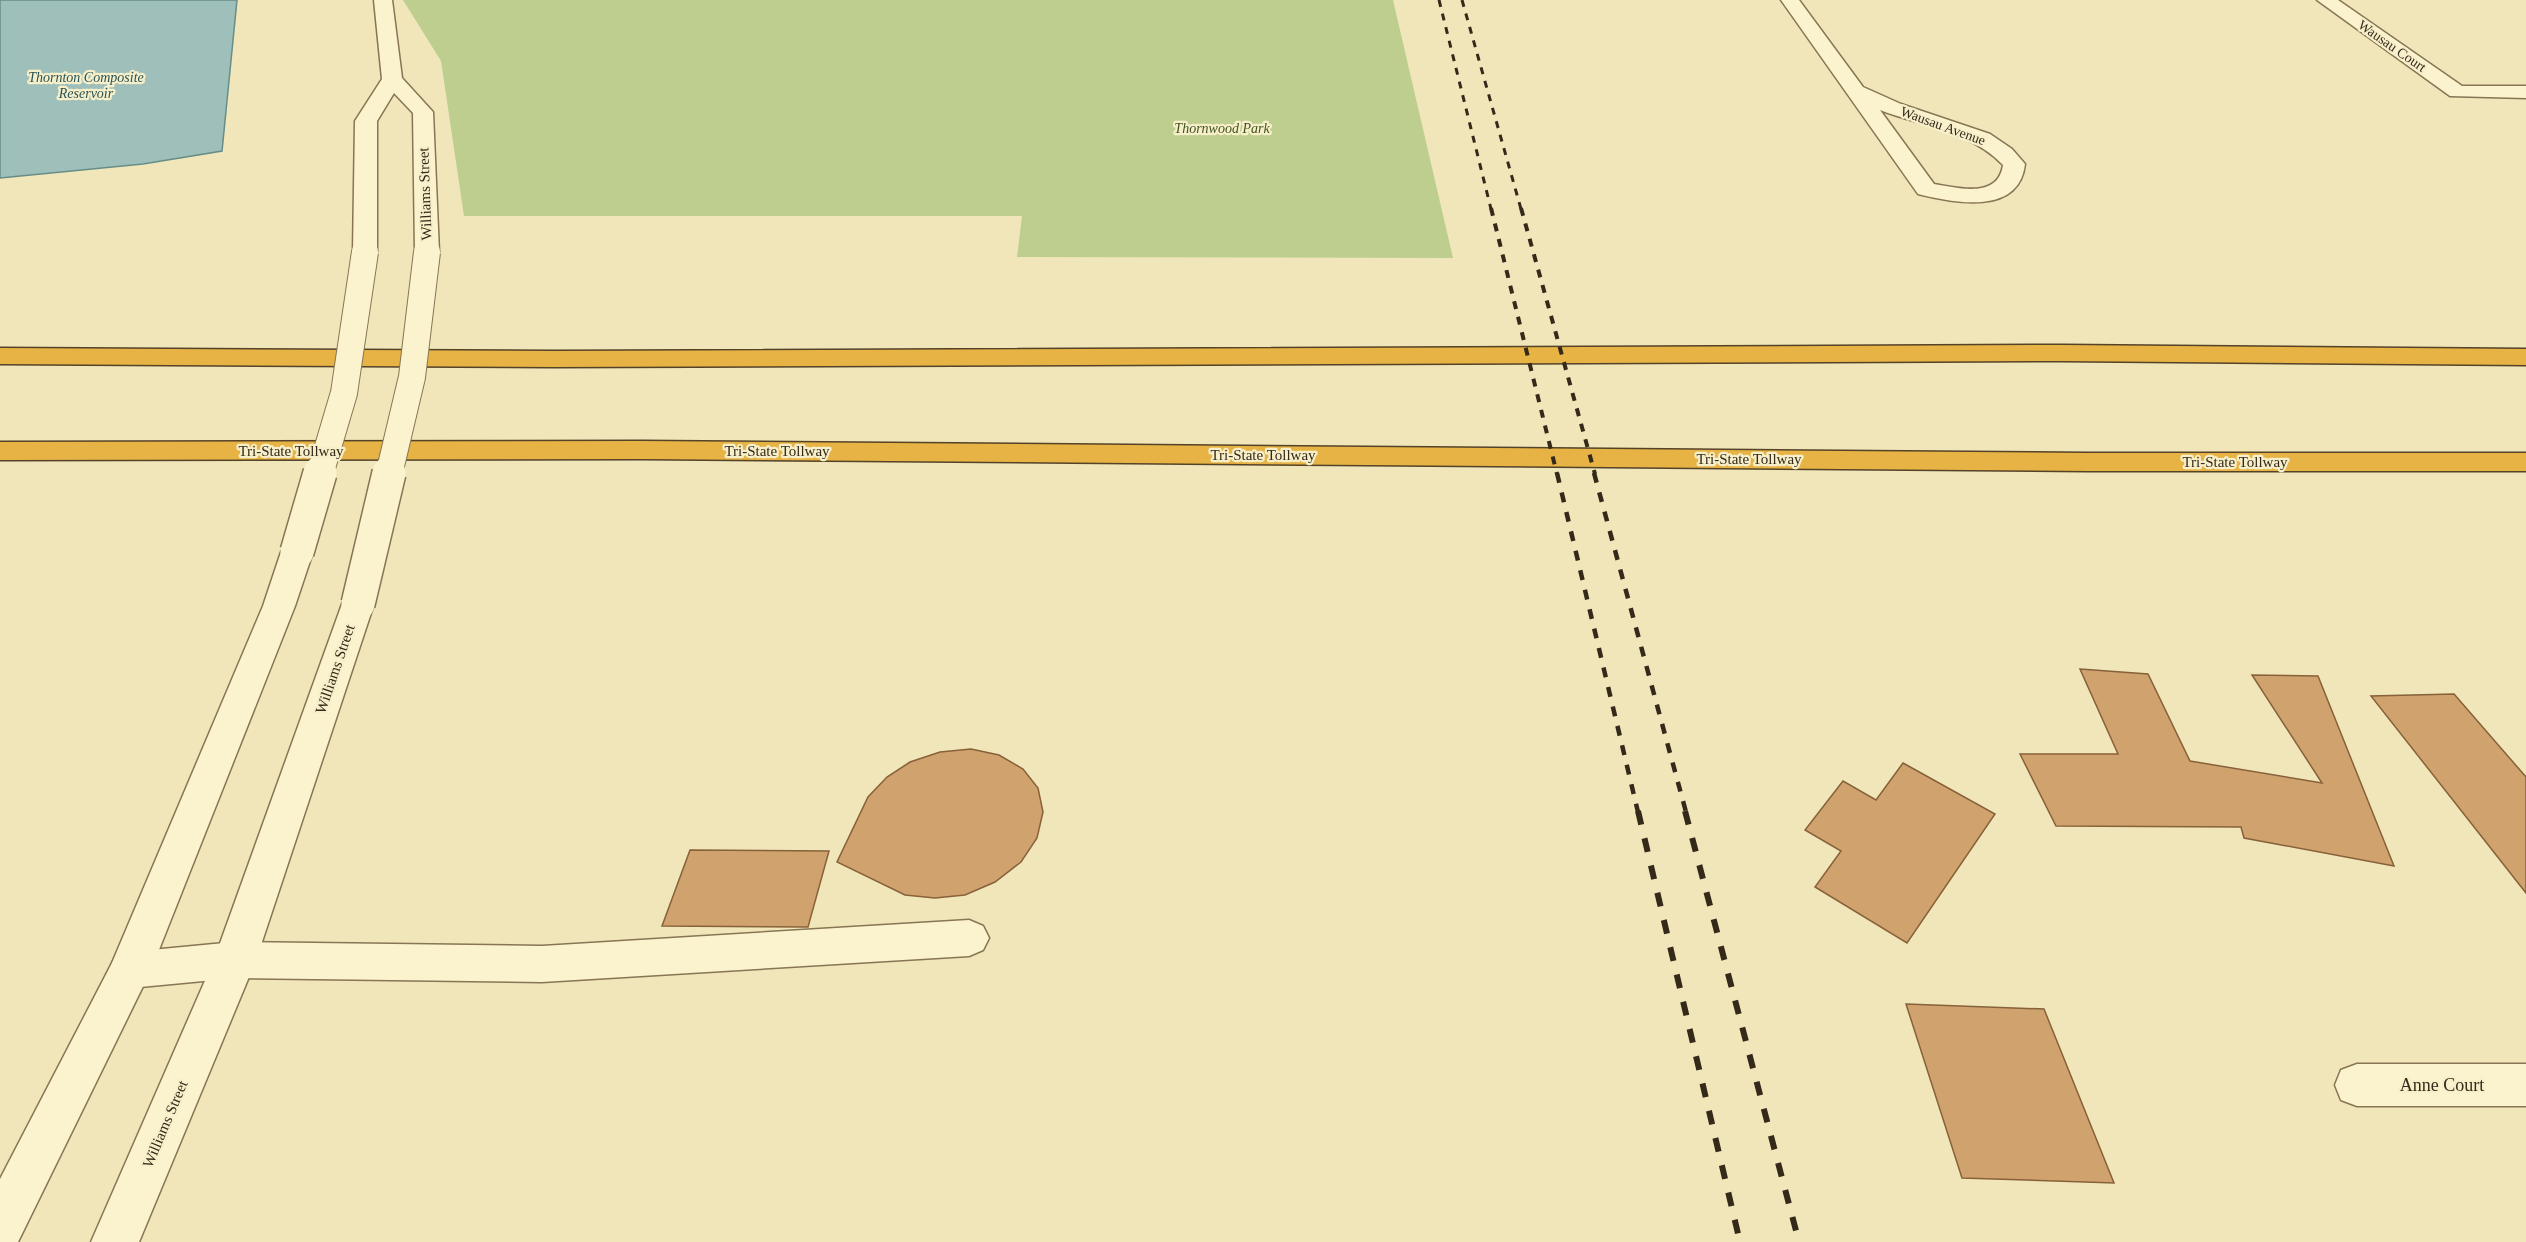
<svg xmlns="http://www.w3.org/2000/svg" width="2526" height="1242" font-family="Georgia,serif">
	<rect width="100%" height="100%" fill="#f0e6ba"/>
	<path fill="#bece8e" d="M403,0H1393L1453,258L1017,257L1022,216H464L441,61Z"/>
	<path fill="#9fc0ba" stroke="#678d88" stroke-width="1.5" d="M0,0H237L222,151L143,164L0,178Z"/>
	<g fill="#d0a36e" stroke="#876139" stroke-width="1.5">
		<path d="M2080,669L2148,674L2190,761L2322,783L2252,675L2318,676L2394,866L2244,838L2241,827L2056,826L2020,754H2118Z"/>
		<path d="M2454,694L2526,777V893L2371,696Z"/>
		<path d="M971,749L999,755L1023,769L1038,788L1043,812L1037,838L1021,862L995,882L965,895L935,898L905,895L837,862L868,797L887,777L910,762L940,752Z"/>
		<path d="M1903,763L1995,814L1907,943L1815,887L1841,851L1805,830L1843,781L1876,800Z"/>
		<path d="M690,850L829,851L808,927L662,926Z"/>
		<path d="M1906,1004L2044,1009L2114,1183L1962,1178Z"/>
	</g>
	<g fill="none" stroke-linecap="round" stroke-linejoin="round">
		<defs>
			<path id="service" d="M969,920L983,926L989,938L983,950L969,956L542,982L235,978L130,988L115,983L109,970L115,957L130,952L235,942L542,946Z"/>
			<g id="minor">
				<path d="M1781,0H1799L1863,87L1901,104L1990,134L2012,149L2025,164C2019,216 1954,203 1918,194ZM1880,110C1921,126 1971,131 2003,165C1998,199 1959,188 1934,184Z"/>
				<path d="M2317,0H2338L2462,86H2526V98L2450,96Z"/>
				<path d="M2357,1064H2526V1106H2357L2341,1100L2335,1085L2341,1070Z"/>
			</g>
			<g id="tertiary">
				<path d="M374,0H392L402,78L433,112L439,252L436,257L427,259L418,257L415,252L413,113L394,93L377,121V252L374,257L365,259L356,257L353,252L355,121L382,79Z"/>
				<path d="M297,541L308,545L313,552L295,606L151,970L18,1242H0V1179L112,963L263,606L281,552L286,545Z"/>
				<path d="M358,593L370,596L374,604L256,960L139,1242H91L214,960L342,604L346,596Z"/>
			</g>
			<g id="motorway">
				<path d="M2063,345L2526,349V365L2063,361L554,367L0,364V348L554,351Z"/>
				<path d="M642,441L2088,453H2526V471H2088L642,459L0,460V442Z"/>
			</g>
		</defs>
		<use href="#service" stroke="#877554" stroke-width="3"/>
		<use href="#minor" stroke="#877554" stroke-width="3"/>
		<use href="#tertiary" stroke="#877554" stroke-width="3"/>
		<use href="#motorway" stroke="#544229" stroke-width="3"/>
		<use href="#service" fill="#fbf3cd" fill-rule="evenodd"/>
		<use href="#minor" fill="#fbf3cd" fill-rule="evenodd"/>
		<use href="#tertiary" fill="#fbf3cd" fill-rule="evenodd"/>
		<use href="#motorway" fill="#e6b344" fill-rule="evenodd"/>
		<g stroke="#352a1a" stroke-width="3" stroke-dasharray="7 7" stroke-linecap="butt">
			<path d="M1439,0L1491,209"/>
			<path d="M1462,0L1521,209"/>
		</g>
		<g stroke="#352a1a" stroke-width="4" stroke-dasharray="8 8" stroke-linecap="butt">
			<path d="M1491,208L1557,474"/>
			<path d="M1521,208L1595,474"/>
		</g>
		<g stroke="#352a1a" stroke-width="4.5" stroke-dasharray="10 10" stroke-linecap="butt">
			<path d="M1557,473L1638,812"/>
			<path d="M1594,473L1686,812"/>
		</g>
		<g stroke="#352a1a" stroke-width="6" stroke-dasharray="14 14" stroke-linecap="butt">
			<path d="M1638,811L1740,1242"/>
			<path d="M1685,811L1799,1242"/>
		</g>
		<defs>
			<g id="tertiary-bridge-far1">
				<path d="M320,474L344,393L365,252"/>
				<path d="M389,474L412,377L427,252"/>
			</g>
			<g id="tertiary-bridge">
				<path d="M297,552L320,473"/>
				<path d="M358,604L389,473"/>
			</g>
		</defs>
		<use href="#tertiary-bridge-far1" stroke="#877554" stroke-width="28" stroke-linecap="butt"/>
		<use href="#tertiary-bridge" stroke="#877554" stroke-width="36" stroke-linecap="butt"/>
		<use href="#tertiary-bridge-far1" stroke="#fbf3cd" stroke-width="26"/>
		<use href="#tertiary-bridge" stroke="#fbf3cd" stroke-width="33"/>
	</g>
	<g text-anchor="middle" dominant-baseline="central" stroke-width="4.5" stroke-linejoin="round" paint-order="stroke">
		<g font-size="14" fill="#352a1a" stroke="#f7efca">
			<text transform="translate(2392 46) rotate(35)">Wausau Court</text>
			<text transform="translate(1943 126) rotate(20)">Wausau Avenue</text>
		</g>
		<g font-size="14" font-style="italic" fill="#285356" stroke="#f7efca">
			<text x="86" y="77">Thornton Composite<tspan x="86" dy="16">Reservoir</tspan></text>
		</g>
		<g font-size="14" font-style="italic" fill="#3f531f" stroke="#f7efca">
			<text x="1222" y="128">Thornwood Park</text>
		</g>
		<g font-size="15" fill="#352a1a" stroke="#f7efca">
			<text transform="translate(425 194) rotate(-92)">Williams Street</text>
			<text x="291" y="451">Tri-State Tollway</text>
			<text x="777" y="451">Tri-State Tollway</text>
			<text x="1263" y="455">Tri-State Tollway</text>
			<text x="1749" y="459">Tri-State Tollway</text>
			<text x="2235" y="462">Tri-State Tollway</text>
			<text transform="translate(335 669) rotate(-71)">Williams Street</text>
			<text transform="translate(165 1124) rotate(-67)">Williams Street</text>
		</g>
		<g font-size="18" fill="#352a1a" stroke="#f7efca">
			<text x="2442" y="1085">Anne Court</text>
		</g>
	</g>
</svg>
